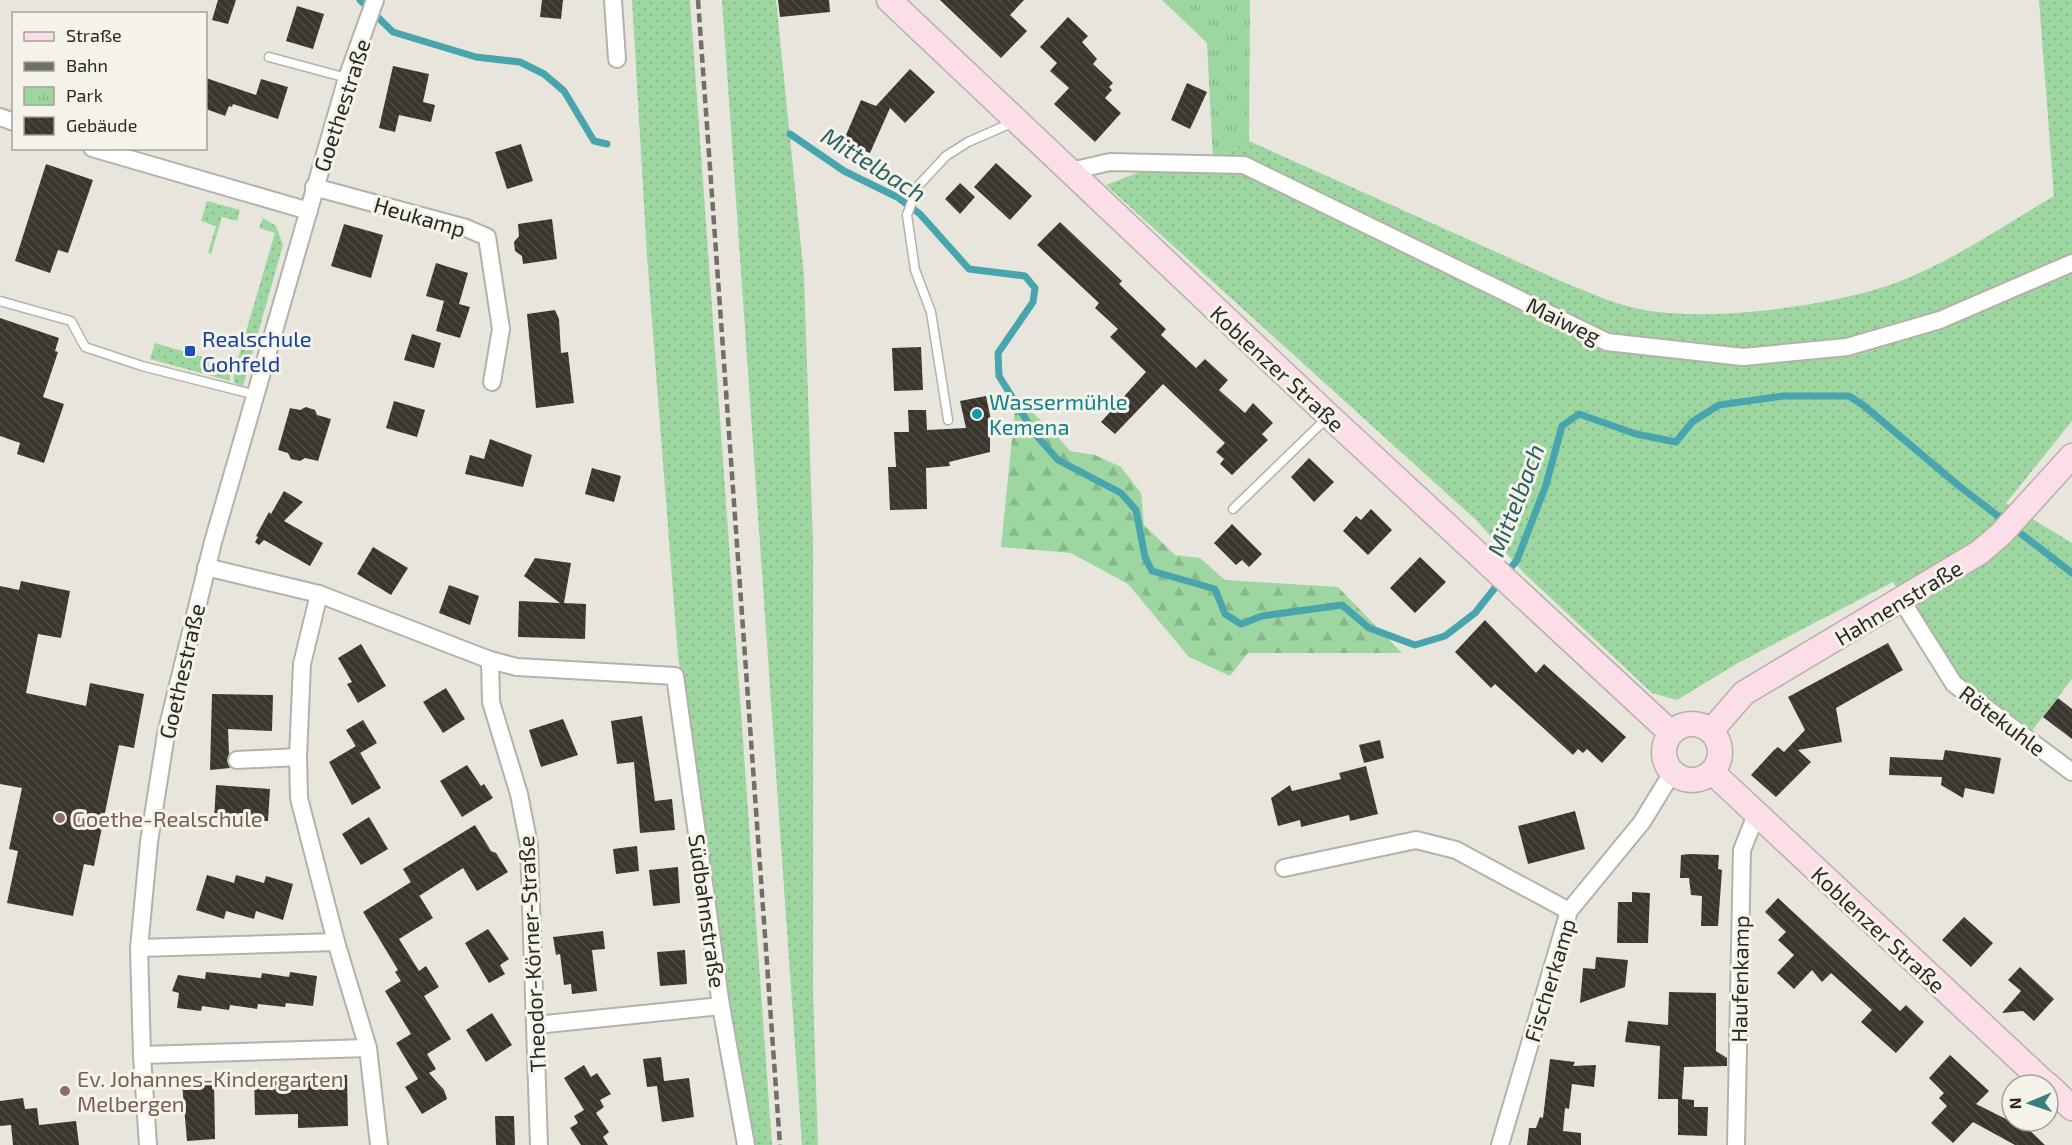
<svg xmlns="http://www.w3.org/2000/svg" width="2072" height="1145" font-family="'Exo 2',sans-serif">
	<defs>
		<pattern id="grass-dots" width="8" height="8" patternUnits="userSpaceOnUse" patternTransform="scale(1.5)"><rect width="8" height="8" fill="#9dd6a0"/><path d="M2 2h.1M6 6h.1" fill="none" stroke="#87b88a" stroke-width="1.8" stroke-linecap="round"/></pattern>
		<pattern id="forest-firs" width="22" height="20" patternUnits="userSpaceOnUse" patternTransform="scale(1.5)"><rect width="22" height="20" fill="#9dd6a0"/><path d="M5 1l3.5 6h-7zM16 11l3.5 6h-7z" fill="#87b88a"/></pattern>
		<pattern id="park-tufts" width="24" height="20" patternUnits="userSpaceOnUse" patternTransform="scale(1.5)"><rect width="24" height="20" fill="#9dd6a0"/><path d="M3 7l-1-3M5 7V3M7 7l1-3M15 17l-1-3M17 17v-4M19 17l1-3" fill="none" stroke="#87b88a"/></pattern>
		<pattern id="building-back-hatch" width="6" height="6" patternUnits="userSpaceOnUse" patternTransform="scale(1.5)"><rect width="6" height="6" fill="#38362e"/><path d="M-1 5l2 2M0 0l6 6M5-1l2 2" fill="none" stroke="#4c4a43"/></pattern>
	</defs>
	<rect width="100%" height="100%" fill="#e8e6dc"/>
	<g fill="url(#grass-dots)">
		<path d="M632,0H690L772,1145H754L725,989L678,656L647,256Z"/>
		<path d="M722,0H776L804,276L813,544V993L818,1145H802Z"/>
		<path d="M2039,0H2072V421L2006,503L2072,543V679L2023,742L1955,684L1893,582L1738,663L1677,700L1652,693L1525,574L1476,520L1106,185L1168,161L1213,159L1249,141L1563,282C1591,293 1620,307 1650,311C1717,321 1834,306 1898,282C1953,261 2003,226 2054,196Z"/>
		<path d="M207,201L240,210L237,221L222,217L211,254L208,253L216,226L201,221Z"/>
		<path d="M263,218L276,226L283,245L243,386L234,383L233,366H236L275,233L259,228Z"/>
		<path d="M155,343L230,365V381L150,359Z"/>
	</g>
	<path fill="url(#forest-firs)" d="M1016,399L1050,428L1070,451L1095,455L1121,467L1141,493L1144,525L1175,555L1200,558L1225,580L1338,587L1402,653H1248L1230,676L1189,657L1128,584L1071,553L1001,547Z"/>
	<path fill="url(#park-tufts)" d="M1162,0H1250L1249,141L1213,159L1207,43Z"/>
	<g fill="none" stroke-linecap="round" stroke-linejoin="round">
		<g stroke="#48a5ad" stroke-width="7">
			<path d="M360,0L393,32L476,57L520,62L544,74L564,91L594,141L607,144"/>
			<path d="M790,134L844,171L897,197L920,214L969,269L1025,276L1035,288L1033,302L998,353L999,376L1035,434L1058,460L1121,493L1136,510L1145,557L1152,571L1215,589L1225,614L1241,624L1262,616L1342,605L1369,628L1415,645L1445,636L1475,613L1517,560L1546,485L1562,426L1579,414L1636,434L1676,442L1692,422L1719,405L1783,396H1849L1863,405L1959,486L2072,573"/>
		</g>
	</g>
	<g fill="url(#building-back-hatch)">
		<path d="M218,0H236L228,24L212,20Z"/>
		<path d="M542,0H563L561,19L540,17Z"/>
		<path d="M778,0H829L830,12L780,17Z"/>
		<path d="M940,0H1024L1010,15L1027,31L1001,58Z"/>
		<path d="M297,6L324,14L313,49L286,41Z"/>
		<path d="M1068,17L1088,36L1082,42L1097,59L1093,64L1113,83L1109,87L1112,90L1105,98L1121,113L1095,142L1054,104L1069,88L1050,71L1057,63L1040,47Z"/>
		<path d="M393,66L429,74L423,102L435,105L431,122L399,115L395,132L379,128Z"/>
		<path d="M910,69L935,92L905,123L890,108L870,153L843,142L861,100L876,106Z"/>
		<path d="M206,78L256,95L261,79L288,87L278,119L233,104L232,107L229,106L225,116L206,109Z"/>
		<path d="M1187,83L1207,92L1190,129L1171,120Z"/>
		<path d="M521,144L533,181L507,189L495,152Z"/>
		<path d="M996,163L1032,196L1010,220L974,187Z"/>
		<path d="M46,164L93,180L68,253L58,250L50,273L15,261Z"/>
		<path d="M960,183L975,197L960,214L945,199Z"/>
		<path d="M552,219L557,259L523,264L522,256L515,251L514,242L519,236L518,224Z"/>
		<path d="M1060,222L1122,281L1119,284L1166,329L1161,335L1196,368L1205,359L1228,380L1219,390L1245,413L1253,403L1273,423L1262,434L1268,440L1232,475L1220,464L1224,459L1216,452L1225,443L1163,384L1115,434L1101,422L1146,372L1110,337L1118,329L1095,308L1099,303L1037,245Z"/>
		<path d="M344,224L383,235L371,278L331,266Z"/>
		<path d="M436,263L468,273L459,304L470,307L460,338L436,331L444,301L426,296Z"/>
		<path d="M555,310L559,319L561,353L568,352L574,403L536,408L527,314Z"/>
		<path d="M0,318L59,338L55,351L58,352L43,397L64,404L44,463L17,454L20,443L0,436Z"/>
		<path d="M412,334L441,343L434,368L404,360Z"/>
		<path d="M921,347L923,390L894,391L892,348Z"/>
		<path d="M986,396L993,430L990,431V452L949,462L950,466L926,468L927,509L890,510L888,467H896L894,432H909L908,410H926L927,430L966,428L960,401Z"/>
		<path d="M394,401L425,410L417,437L386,428Z"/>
		<path d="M306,407L315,410L317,415L331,419L318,461L305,458L300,461L291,459L288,453L278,450L290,408L300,410Z"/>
		<path d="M490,439L532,455L523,487L465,474L470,455L484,459Z"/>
		<path d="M1309,458L1334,482L1314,502L1291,477Z"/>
		<path d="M592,468L621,476L614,502L585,494Z"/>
		<path d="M284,491L303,502L284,521L323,543L310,566L264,540L259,545L255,542L258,537L256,536L269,512L271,514Z"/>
		<path d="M1371,509L1392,530L1368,555L1343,531L1356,516L1361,520Z"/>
		<path d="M1232,524L1262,554L1249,567L1242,560L1236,565L1214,543Z"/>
		<path d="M373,547L408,568L391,595L357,574Z"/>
		<path d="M1420,557L1446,582L1415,613L1390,588Z"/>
		<path d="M535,558L571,563L564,603L586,604L585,639L518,637L519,601L560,603L524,576Z"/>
		<path d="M21,581L70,591L61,638L38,634L26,693L86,706L90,683L144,694L134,748L119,745L94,866L84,864L73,916L7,903L18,851L9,849L22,788L0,784V586L19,590Z"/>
		<path d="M449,585L479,596L470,625L439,613Z"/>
		<path d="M1485,620L1536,673L1544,664L1626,737L1602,763L1587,749L1583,753L1578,749L1573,755L1495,684L1491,688L1455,652Z"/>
		<path d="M1888,643L1903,670L1836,708L1842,742L1798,750L1811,762L1776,797L1751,775L1774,750L1778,747L1784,752L1805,730L1788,697Z"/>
		<path d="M361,644L386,686L358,703L347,684L352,682L338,658Z"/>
		<path d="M446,688L465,719L443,733L423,702Z"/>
		<path d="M212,694L273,695L272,731L228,729L229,754L227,761L230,768L210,770Z"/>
		<path d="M2058,698L2072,709V739L2043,717Z"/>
		<path d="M642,716L655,801L672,799L675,830L640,833L634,762L617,764L611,721Z"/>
		<path d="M563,719L578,755L541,767L529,730Z"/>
		<path d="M363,720L377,743L360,753L346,730Z"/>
		<path d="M1380,740L1384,758L1364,763L1359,745Z"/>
		<path d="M356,746L381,788L352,805L329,762Z"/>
		<path d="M1945,750L2001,758L1994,794L1965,788L1963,798L1941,785L1942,777L1889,775L1890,757L1943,760Z"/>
		<path d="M467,765L481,786L484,784L493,798L462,817L440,781Z"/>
		<path d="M1366,766L1378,814L1350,821L1349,815L1301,827L1300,820L1278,826L1271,798L1290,785L1292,791L1341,779L1339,773Z"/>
		<path d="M216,785L270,789L268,821L214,820Z"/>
		<path d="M1575,811L1585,849L1528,864L1518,826Z"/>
		<path d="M369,817L388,849L361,865L342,834Z"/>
		<path d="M475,825L491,851L496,853L508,872L477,891L463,868L419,896L403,869Z"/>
		<path d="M637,846L639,871L616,874L613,849Z"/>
		<path d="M1690,854L1719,855L1718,869L1722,870L1718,926H1701L1702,896L1691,895L1689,878H1680L1681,855Z"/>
		<path d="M678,867L680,903L653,906L649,870Z"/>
		<path d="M207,875L234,883L236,875L264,883L266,876L293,884L283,920L256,911L254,919L226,911L224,919L196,910Z"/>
		<path d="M411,882L433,918L399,939L419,971L426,966L439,987L424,996L451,1039L427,1054L436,1069L429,1073L444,1090L447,1099L422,1114L405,1087L418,1079L396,1043L411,1034L385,991L401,981L395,972L398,970L363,912Z"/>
		<path d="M1632,892L1650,893L1648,943H1617L1618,902H1632Z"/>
		<path d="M1778,898L1900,1011L1906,1005L1924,1022L1896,1053L1861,1022L1872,1010L1831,973L1822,982L1812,970L1794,989L1777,973L1794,955L1778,940L1786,932L1765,912Z"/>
		<path d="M1964,917L1993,943L1971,967L1942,940Z"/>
		<path d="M488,929L509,959L500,965L505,974L489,983L465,943Z"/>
		<path d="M603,931L605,949L592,950L597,991L572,994L571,984L564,985L560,954L556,955L553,937Z"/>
		<path d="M685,950L687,984L660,986L657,952Z"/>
		<path d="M1596,957L1628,960L1625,987L1580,1003L1583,968L1595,969Z"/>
		<path d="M2020,967L2054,999L2034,1021L2023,1011L2002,1013L2021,991L2008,980Z"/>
		<path d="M206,972L261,978L262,973L289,977L290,972L317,976L313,1006L286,1003L285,1007L258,1004L257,1009L230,1005L229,1010L202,1006L201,1011L177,1008L179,993L172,991L178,975L205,979Z"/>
		<path d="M1669,992L1716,993V1051L1727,1058V1066L1684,1067L1682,1099L1694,1100V1107H1708L1707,1136L1678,1135V1099H1658L1660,1046L1625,1042L1628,1021L1668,1025Z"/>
		<path d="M492,1013L512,1045L486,1062L466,1030Z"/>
		<path d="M1950,1055L1989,1091L1976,1104L2010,1121H2020L2045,1145H2015L1973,1122L1953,1143L1931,1123L1947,1106L1939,1098L1944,1093L1929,1078Z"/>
		<path d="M661,1057L664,1081L689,1078L694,1117L662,1122L657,1086L647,1087L643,1059Z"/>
		<path d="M1550,1059L1575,1062L1573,1066L1596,1065L1594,1087L1572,1084L1569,1109L1565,1108L1563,1131L1581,1133V1145H1527L1529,1128H1536L1540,1117L1543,1118Z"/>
		<path d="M584,1065L591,1077L597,1073L611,1094L600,1100L604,1107L596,1113L609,1132L603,1137L608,1145H581L570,1128L578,1123L574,1116L584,1110L564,1078Z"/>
		<path d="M347,1075L348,1126L298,1128V1114L255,1115L254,1078Z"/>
		<path d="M204,1081H214L215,1139L187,1141L182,1083Z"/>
		<path d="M23,1098L25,1109L37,1108L39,1125L76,1121L79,1145H13L11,1125L0,1126V1101Z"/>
		<path d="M495,1116H514L515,1145H496Z"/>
	</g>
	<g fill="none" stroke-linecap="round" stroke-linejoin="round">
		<defs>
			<g id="lane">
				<path d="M269,57L347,78"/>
				<path d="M0,301L71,321L85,347L142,366L256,395"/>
				<path d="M948,420L931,312L915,270L907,215L918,186L946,156L968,142L1014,122"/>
				<path d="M1233,509L1328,417"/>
			</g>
			<g id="street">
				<path d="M613,0L617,59"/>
				<path d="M0,117L14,122"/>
				<path d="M92,148L309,211"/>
				<path d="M1071,171L1110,162L1244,165L1607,342L1743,357L1847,347L1940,320L2072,263"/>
				<path d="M314,187L466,228L487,237L501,329L492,382"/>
				<path d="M206,567L319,594L490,660L517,667L675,676L721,1006L746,1145"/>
				<path d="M319,594L302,664L298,757L299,798L336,942L368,1048L379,1145"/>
				<path d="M1902,601L1954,684L2072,772"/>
				<path d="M490,660L491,702L519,794L529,845L539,1145"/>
				<path d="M237,760L298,757"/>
				<path d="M1284,868L1416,840L1456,850L1569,911"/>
				<path d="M139,948L336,942"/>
				<path d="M536,1025L721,1006"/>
				<path d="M142,1055L368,1048"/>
				<path d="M148,1145L142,1055L139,948L149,842L166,734L213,542L347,78L375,0"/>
				<path d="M1500,1145L1569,911L1642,822L1672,773"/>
				<path d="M1736,1145L1742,850L1756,815"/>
			</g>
			<g id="secondary">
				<path d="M889,0L1329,416L1671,733"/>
				<circle cx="1692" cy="752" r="28"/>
				<path d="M1711,731L1744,693L1980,552L2001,534L2072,456"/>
				<path d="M1712,772L2047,1085"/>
				<path d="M2048,1085L2072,1108"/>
			</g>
		</defs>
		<use href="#lane" stroke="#b4b2a8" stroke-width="11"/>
		<use href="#street" stroke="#b4b2a8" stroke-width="20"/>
		<use href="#secondary" stroke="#b4b2a8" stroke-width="27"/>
		<use href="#lane" stroke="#fff" stroke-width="8"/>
		<use href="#street" stroke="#fff" stroke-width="16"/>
		<use href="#secondary" stroke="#fbdee7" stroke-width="24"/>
		<path stroke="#706f68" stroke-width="4.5" stroke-dasharray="9 4.5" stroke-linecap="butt" d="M698,0L780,1145"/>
	</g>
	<rect fill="#1a4fb4" stroke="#f5f3e9" stroke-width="2" x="184" y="345" width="12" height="12" rx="3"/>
	<circle fill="#0f9aa8" stroke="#f5f3e9" stroke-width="2" cx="977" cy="414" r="6"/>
	<g fill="#8d6e63" stroke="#f5f3e9" stroke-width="2">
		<circle cx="60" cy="818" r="6"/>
		<circle cx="65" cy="1091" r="6"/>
	</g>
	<g text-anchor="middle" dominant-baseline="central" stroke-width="6" stroke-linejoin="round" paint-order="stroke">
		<g font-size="22" fill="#292824" stroke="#f5f3e9">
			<text transform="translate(341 105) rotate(-72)">Goethestraße</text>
			<text transform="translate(420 216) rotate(16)">Heukamp</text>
			<text transform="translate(1564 320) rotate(26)">Maiweg</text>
			<text transform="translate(1278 368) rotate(43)">Koblenzer Straße</text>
			<text transform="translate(1898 602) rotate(-31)">Hahnenstraße</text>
			<text transform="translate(181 671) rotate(-77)">Goethestraße</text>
			<text transform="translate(2003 720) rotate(37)">Rötekuhle</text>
			<text transform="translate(708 911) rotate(82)">Südbahnstraße</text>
			<text transform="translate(1879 929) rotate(43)">Koblenzer Straße</text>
			<text transform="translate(531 954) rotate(-93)">Theodor-Körner-Straße</text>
			<text transform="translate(1739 979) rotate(-89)">Haufenkamp</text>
			<text transform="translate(1549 980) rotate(-73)">Fischerkamp</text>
		</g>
		<g font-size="22" fill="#164399" stroke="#f5f3e9" text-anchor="start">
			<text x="202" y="338">Realschule<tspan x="202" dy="25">Gohfeld</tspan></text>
		</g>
		<g font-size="22" fill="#0d838f" stroke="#f5f3e9" text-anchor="start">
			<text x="989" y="401">Wassermühle<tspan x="989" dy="25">Kemena</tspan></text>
		</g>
		<g font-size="22" fill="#785e54" stroke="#f5f3e9" text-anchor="start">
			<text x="72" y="818">Goethe-Realschule</text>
			<text x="77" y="1078">Ev. Johannes-Kindergarten<tspan x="77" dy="25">Melbergen</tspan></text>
		</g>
		<g font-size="24" font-style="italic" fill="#285f65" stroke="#f5f3e9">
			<text transform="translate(874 164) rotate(32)">Mittelbach</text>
			<text transform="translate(1515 500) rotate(-69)">Mittelbach</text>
		</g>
	</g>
	<rect x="12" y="12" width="195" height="138" fill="#f5f3e9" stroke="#a3a29a" stroke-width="1.5"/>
	<rect x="24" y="32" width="30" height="9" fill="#fbdee7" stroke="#a3a29a" stroke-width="1.5"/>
	<text x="66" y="42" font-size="18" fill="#292824">Straße</text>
	<rect x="24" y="62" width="30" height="9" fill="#706f68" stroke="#a3a29a" stroke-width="1.5"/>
	<text x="66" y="72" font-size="18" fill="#292824">Bahn</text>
	<rect x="24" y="87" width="30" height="18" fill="url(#park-tufts)" stroke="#a3a29a" stroke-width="1.5"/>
	<text x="66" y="102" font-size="18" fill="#292824">Park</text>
	<rect x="24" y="117" width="30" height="18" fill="url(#building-back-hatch)" stroke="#a3a29a" stroke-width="1.5"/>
	<text x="66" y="132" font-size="18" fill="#292824">Gebäude</text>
	<g transform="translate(2030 1103) rotate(268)"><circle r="28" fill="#f5f3e9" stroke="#a3a29a" stroke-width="1.5"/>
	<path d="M0-4.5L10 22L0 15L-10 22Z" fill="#38807e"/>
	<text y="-9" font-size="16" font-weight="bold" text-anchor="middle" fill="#292824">N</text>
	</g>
</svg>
